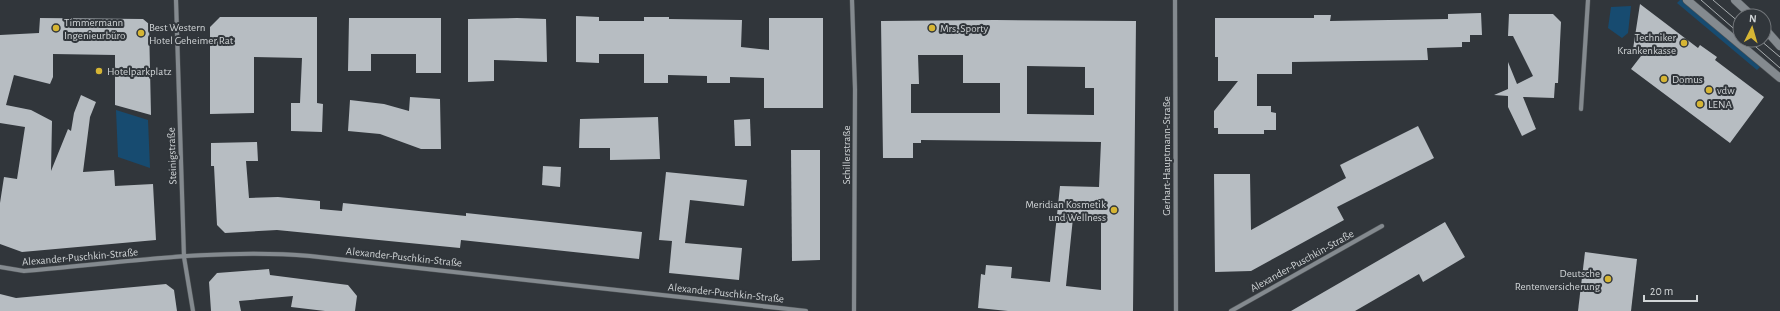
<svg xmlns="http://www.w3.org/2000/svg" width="1780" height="311" font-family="'Alegreya Sans',sans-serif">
	<rect width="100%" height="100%" fill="#31363b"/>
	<g fill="#174b70">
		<path d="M1680,0H1682L1760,67L1757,70L1677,3Z"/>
		<path d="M1631,6L1628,33L1622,38L1608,28L1611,7Z"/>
		<path d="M116,110L148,120L150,168L118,157Z"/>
	</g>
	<g fill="#b7bdc2" fill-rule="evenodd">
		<path d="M1640,4L1698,48L1700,45L1717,57L1715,60L1764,97L1730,143L1631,69L1641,56L1633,49Z"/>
		<path d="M1481,13L1482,35H1470V42H1462V47L1427,48L1428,60L1292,62V74H1257V106H1271V112L1276,113V130H1264V134H1218V128H1214V111L1238,81H1218V57H1215V18H1314V15H1331L1330,21L1448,19V14Z"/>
		<path d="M1509,14H1553L1561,22L1558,83H1555L1554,98L1523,97L1536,129L1522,136L1508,107V96L1494,95L1508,89V62L1517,84L1533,76L1513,36H1508Z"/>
		<path d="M576,16L599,17V21H644V17H669V19L742,20L741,47L769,50V18H823V108H764V78L730,77V83H707V76L668,75V83H644V54H599V63L576,62Z"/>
		<path d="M220,17H317V103L323,104L322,132L291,131V103H300L302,58L254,57V113L210,114V27Z"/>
		<path d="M40,18L143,19L149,24L151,115L115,105V55L53,54V77L50,84L14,75L6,105L31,110L52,121L51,171L68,129L71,131L74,113L81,95L96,102L90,117L83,172L114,170L115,186L153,184L156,240L22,252L0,244V203L4,177L17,179L25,127L0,123V35L39,33Z"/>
		<path d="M349,18H441V73H416V54H371V71H348Z"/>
		<path d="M517,18L546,19L547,62L494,60V81L468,82V19Z"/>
		<path d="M995,20L1136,21L1133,311H1008L978,308L981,274L985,275L986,265L1012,267L1011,278L1050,282L1060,186L1099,187L1101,142L921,140V143H913V158H883L881,21ZM918,55H963V83H1000V113H911V84H919ZM1027,66L1085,67V88H1094V115L1027,114ZM1073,218L1101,220V290L1066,286Z"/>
		<path d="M410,97L440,99L441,149H421L380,134L348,131L350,100L384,104L409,111Z"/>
		<path d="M658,117L660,159L610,160V148H579L580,119Z"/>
		<path d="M750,119L751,146H735L734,120Z"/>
		<path d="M1418,126L1434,158L1337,207L1344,220L1251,271L1215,272L1214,174H1250L1251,230L1346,178L1340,165Z"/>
		<path d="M257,142L258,161H246L249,198L278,197L320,201V209L342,211L343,203L466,216V213L642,232L639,259L461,240L460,248L277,230L225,233L217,225L214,166H211V143Z"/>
		<path d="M791,150H820V260L792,261Z"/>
		<path d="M543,166L561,167L560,187L542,185Z"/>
		<path d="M666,172L747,180L744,206L690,200L685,243L742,248L739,280L669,273L672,241L659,240Z"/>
		<path d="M1445,222L1465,257L1423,282L1419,274L1355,311H1291Z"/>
		<path d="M1585,252L1637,259L1631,311H1578Z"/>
		<path d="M269,269L270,275L348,285L357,296L355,311H325L291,307L293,296L239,301L241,311H211L209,282L217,273Z"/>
		<path d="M166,284L174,290L177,311H0V294L16,298Z"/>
	</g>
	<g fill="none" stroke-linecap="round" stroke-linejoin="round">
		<defs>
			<g id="street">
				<path d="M176,0L184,257L193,311"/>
				<path d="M852,0L855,89L854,311"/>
				<path d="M1175,0L1176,311"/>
				<path d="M1581,109L1588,0"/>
				<path d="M0,267L24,271C119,263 215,248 310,256L806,311"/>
				<path d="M1231,311L1382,226"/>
			</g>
			<g id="secondary">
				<path d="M1687,0L1780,78"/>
				<path d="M1735,0L1752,16"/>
				<path d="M1764,28L1780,46"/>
			</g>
		</defs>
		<use href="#street" stroke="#505558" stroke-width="5"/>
		<use href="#secondary" stroke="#505558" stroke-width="9"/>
		<use href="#street" stroke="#848a8f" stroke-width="4"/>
		<use href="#secondary" stroke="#848a8f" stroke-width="8"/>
		<g stroke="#a9aeb0" stroke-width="1">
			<path d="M1701,0L1740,34"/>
			<path d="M1713,0L1740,23"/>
			<path d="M1748,40L1780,68"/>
			<path d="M1760,40L1780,57"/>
		</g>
	</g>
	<g fill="#d6b534" stroke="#31363b" stroke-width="1.5">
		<circle cx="56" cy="28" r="4"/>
		<circle cx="932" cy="28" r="4"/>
		<circle cx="141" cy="33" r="4"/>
		<circle cx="1684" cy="43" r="4"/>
		<circle cx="99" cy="71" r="4"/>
		<circle cx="1664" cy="79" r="4"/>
		<circle cx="1709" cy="90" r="4"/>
		<circle cx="1700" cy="104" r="4"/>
		<circle cx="1114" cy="210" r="4"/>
		<circle cx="1608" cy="279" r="4"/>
	</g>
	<g text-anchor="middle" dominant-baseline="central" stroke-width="4" stroke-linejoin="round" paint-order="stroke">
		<g font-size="11" fill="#d0d4d6" stroke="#31363b" text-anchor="start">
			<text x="64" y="22">Timmermann<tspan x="64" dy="13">Ingenieurbüro</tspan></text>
			<text x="149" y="27">Best Western<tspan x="149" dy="13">Hotel Geheimer Rat</tspan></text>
			<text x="940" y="28">Mrs. Sporty</text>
			<text x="1676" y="37" text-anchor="end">Techniker<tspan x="1676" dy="13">Krankenkasse</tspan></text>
			<text x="107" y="71">Hotelparkplatz</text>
			<text x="1672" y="79">Domus</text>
			<text x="1717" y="90">vdw</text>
			<text x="1708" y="104">LENA</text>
			<text x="1106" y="204" text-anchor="end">Meridian Kosmetik<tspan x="1106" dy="13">und Wellness</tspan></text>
			<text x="1600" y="273" text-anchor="end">Deutsche<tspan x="1600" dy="13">Rentenversicherung</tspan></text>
		</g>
		<g font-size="11" fill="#d0d4d6" stroke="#31363b">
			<text transform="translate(846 155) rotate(-90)">Schillerstraße</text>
			<text transform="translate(172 156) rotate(-92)">Steinigstraße</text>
			<text transform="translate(1166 156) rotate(-90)">Gerhart-Hauptmann-Straße</text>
			<text transform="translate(80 257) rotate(-5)">Alexander-Puschkin-Straße</text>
			<text transform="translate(404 257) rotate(6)">Alexander-Puschkin-Straße</text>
			<text transform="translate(1302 261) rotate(-29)">Alexander-Puschkin-Straße</text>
			<text transform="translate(726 293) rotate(6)">Alexander-Puschkin-Straße</text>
		</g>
	</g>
	<g transform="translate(1752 28) rotate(5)"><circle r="19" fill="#31363b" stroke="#717579"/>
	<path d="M0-3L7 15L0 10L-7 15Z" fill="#d6b534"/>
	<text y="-6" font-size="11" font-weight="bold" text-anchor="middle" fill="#d0d4d6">N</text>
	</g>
	<path d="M1644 295v6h53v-6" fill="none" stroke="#d0d4d6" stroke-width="2"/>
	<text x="1650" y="295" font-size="12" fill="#d0d4d6" stroke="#31363b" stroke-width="3" paint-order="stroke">20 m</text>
</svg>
